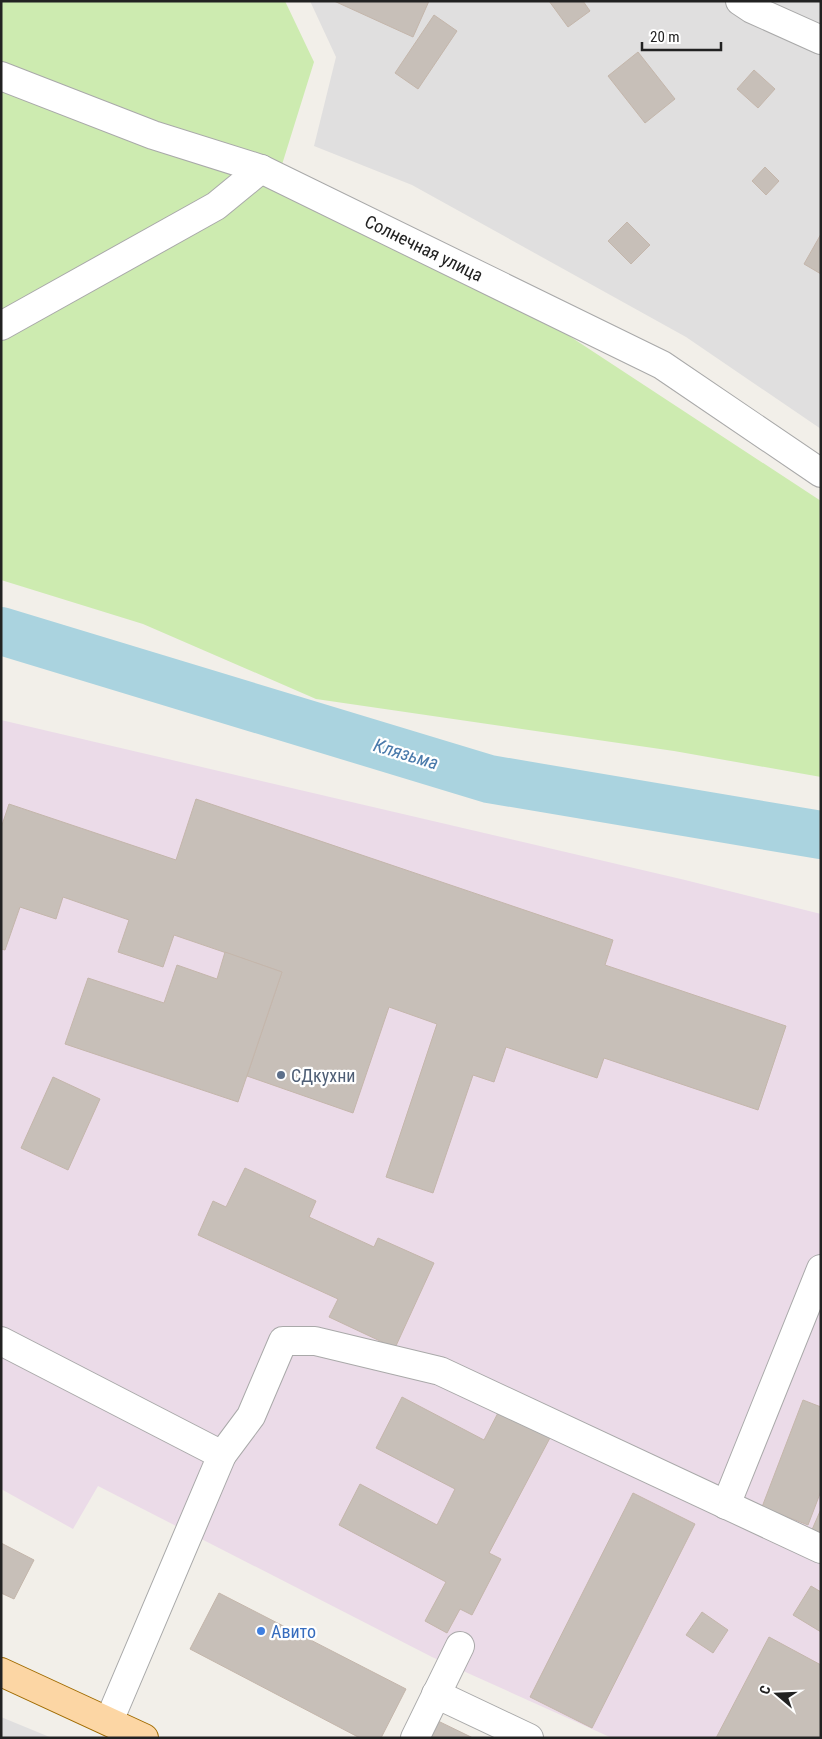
<svg xmlns="http://www.w3.org/2000/svg" width="822" height="1739" font-family="'Roboto Condensed',sans-serif">
	<rect width="100%" height="100%" fill="#f2efe9"/>
	<g fill="#e0dfdf">
		<path d="M310,1H821V429L686,337L412,185L314,146L336,57Z"/>
		<path d="M1,1717L52,1738H1Z"/>
	</g>
	<path fill="#ebdbe8" d="M1,720L685,880L821,914V1738H612L432,1657L98,1486L73,1529L1,1489Z"/>
	<path fill="#cdebb0" d="M1,1H285L314,62L275,187L548,322L821,501V777L674,751L316,699L143,624L1,580Z"/>
	<g fill="none" stroke-linecap="round" stroke-linejoin="round">
		<path stroke="#aad3df" stroke-width="48" d="M1,631L489,779L821,835"/>
	</g>
	<g fill="#c7bfb8" stroke="#c4b6ab">
		<path d="M334,1H429L413,37Z"/>
		<path d="M549,1H583L590,11L568,27Z"/>
		<path d="M434,15L457,31L418,89L395,73Z"/>
		<path d="M638,52L675,99L645,123L608,76Z"/>
		<path d="M754,70L775,89L758,108L737,89Z"/>
		<path d="M765,167L779,181L766,195L752,181Z"/>
		<path d="M627,222L650,245L631,264L608,241Z"/>
		<path d="M821,234V274L804,264Z"/>
		<path d="M196,799L613,940L605,965L786,1026L758,1110L604,1058L597,1078L506,1047L494,1082L473,1075L433,1193L386,1177L437,1024L389,1007L353,1113L247,1076L282,972L174,935L163,967L118,952L129,920L63,897L56,919L20,907L5,950L1,949V828L9,804L176,860Z"/>
		<path d="M225,952L282,972L238,1102L65,1044L88,978L164,1003L177,965L217,979Z"/>
		<path d="M53,1077L100,1099L68,1170L21,1148Z"/>
		<path d="M245,1168L316,1201L309,1217L374,1247L378,1238L434,1263L395,1348L329,1317L338,1299L198,1235L213,1201L226,1207Z"/>
		<path d="M402,1397L484,1440L500,1409L551,1436L489,1553L501,1559L472,1615L460,1609L447,1633L425,1621L446,1582L339,1525L360,1484L437,1525L455,1489L376,1448Z"/>
		<path d="M803,1400L821,1407V1491L808,1525L762,1507Z"/>
		<path d="M633,1493L695,1524L592,1728L530,1697Z"/>
		<path d="M821,1509V1536L811,1532Z"/>
		<path d="M1,1543L34,1560L14,1599L1,1593Z"/>
		<path d="M811,1586L821,1592V1632L793,1615Z"/>
		<path d="M219,1593L406,1689L381,1738H360L190,1649Z"/>
		<path d="M702,1612L728,1630L713,1653L686,1635Z"/>
		<path d="M769,1637L821,1665V1738H716Z"/>
		<path d="M438,1721L473,1738H430Z"/>
	</g>
	<g fill="none" stroke-linecap="round" stroke-linejoin="round">
		<defs>
			<g id="minor">
				<path d="M740,1L752,9L821,40"/>
				<path d="M1,76L153,135L261,169L662,365L821,473"/>
				<path d="M1,326L216,206L261,169"/>
				<path d="M1,1341L222,1455L251,1416L283,1341H315L440,1371L821,1549"/>
				<path d="M726,1505L821,1269"/>
				<path d="M436,1694L529,1738"/>
				<path d="M109,1721L222,1455"/>
				<path d="M415,1738L460,1646"/>
			</g>
			<path id="major" d="M1,1672L144,1738"/>
		</defs>
		<use href="#minor" stroke="#a9a9a9" stroke-width="30"/>
		<use href="#major" stroke="#a06b00" stroke-width="30"/>
		<use href="#minor" stroke="#fff" stroke-width="28"/>
		<use href="#major" stroke="#fcd6a4" stroke-width="28"/>
	</g>
	<circle fill="#5c6f8a" stroke="#fff" stroke-width="2" cx="281" cy="1075" r="5"/>
	<circle fill="#3f7fe0" stroke="#fff" stroke-width="2" cx="261" cy="1631" r="5"/>
	<g text-anchor="middle" dominant-baseline="central" stroke-width="4.5" stroke-linejoin="round" paint-order="stroke">
		<g font-size="18" fill="#222" stroke="#fff">
			<text transform="translate(424 248) rotate(26)">Солнечная улица</text>
		</g>
		<g font-size="18" fill="#4e5e75" stroke="#fff" text-anchor="start">
			<text x="291" y="1075">СДкухни</text>
		</g>
		<g font-size="18" fill="#366cbe" stroke="#fff" text-anchor="start">
			<text x="271" y="1631">Авито</text>
		</g>
		<g font-size="19" font-style="italic" fill="#4a7aab" stroke="#fff">
			<text transform="translate(406 754) rotate(17)">Клязьма</text>
		</g>
	</g>
	<rect width="822" height="1739" fill="none" stroke="#222222" stroke-width="5"/>
	<g transform="translate(777 1694) rotate(289)" stroke="#ffffff" stroke-width="4" paint-order="stroke">
	<path d="M0-4L9 19L0 12L-9 19Z" fill="#222222"/>
	<text y="-8" font-size="14" font-weight="bold" text-anchor="middle" fill="#222222">С</text>
	</g>
	<path d="M642 42v8h79v-8" fill="none" stroke="#222222" stroke-width="2.5"/>
	<text x="650" y="42" font-size="15" fill="#222222" stroke="#ffffff" stroke-width="4" paint-order="stroke">20 m</text>
</svg>
